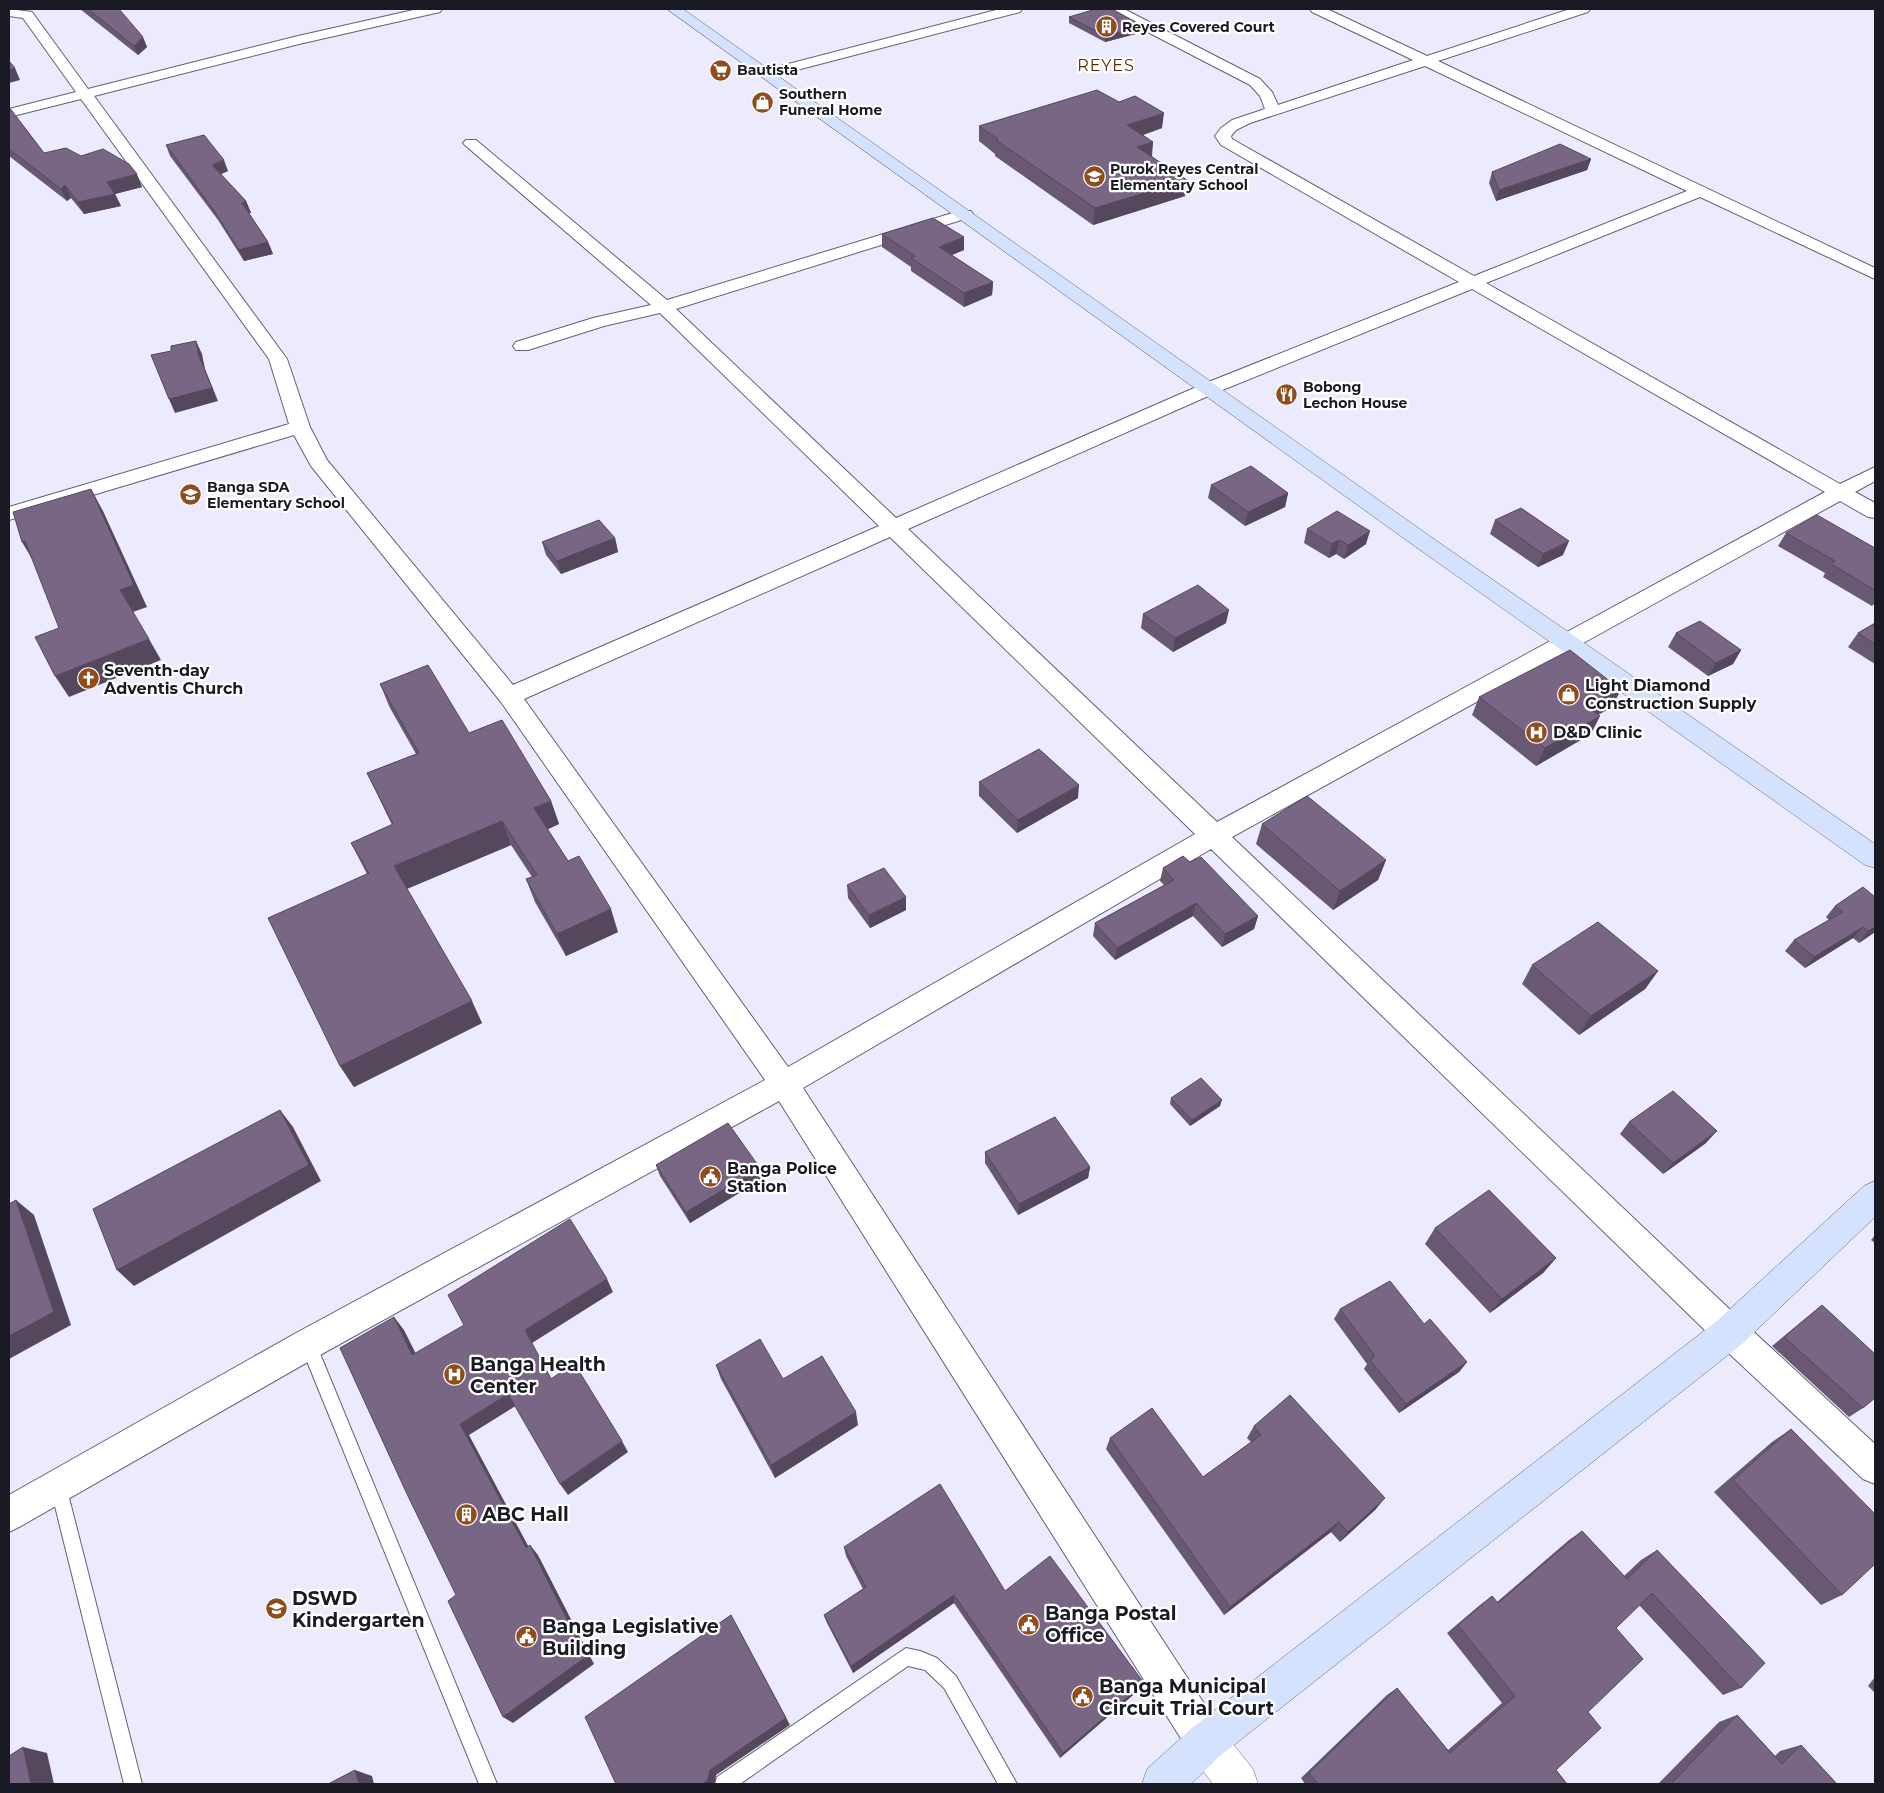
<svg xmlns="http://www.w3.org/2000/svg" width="1884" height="1793" font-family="Montserrat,sans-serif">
	<rect width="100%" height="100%" fill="#ebebfd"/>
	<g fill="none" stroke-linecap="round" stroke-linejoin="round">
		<defs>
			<g id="service">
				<path d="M308,1336L314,1339L497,1784H479L300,1344L302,1339Z"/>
				<path d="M58,1478L64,1480L66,1486L142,1784H124L50,1486L52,1480Z"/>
				<path d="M906,1648L920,1651L937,1658L956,1676L1017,1784H998L944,1688L925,1670L908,1666L740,1784H715L717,1777Z"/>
			</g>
			<g id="minor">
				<path d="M9,9L32,12L88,89L298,36L418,9H442L440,12L299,44L94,96L287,359L310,427L327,460L513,685L879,526L660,313L604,326L528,350H516L513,346L516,342L593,318L651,305L466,146L463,143L466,140H476L667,300L959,211H971L973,214L971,217L676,309L896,518L1201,385L1459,282L1221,145L1215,136L1221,128L1232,120L1265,109L1260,96L1250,85L1109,12L1107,9H1124L1260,79L1272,92L1278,105L1413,60L1312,12L1310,9H1327L1427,56L1570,9H1590L1588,12L1438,61L1875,268V279L1700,197L1486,283L1840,484L1875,467V481L1855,492L1875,503V518L1868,517L1840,501L1232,837L1742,1321L1875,1444V1484L1863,1479L1718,1343L1211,849L803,1088L1220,1728L1225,1742L1220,1756L1206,1761L1192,1756L779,1101L320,1355L21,1526L9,1532V1495L296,1333L765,1080L501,702L311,466L294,435L9,520V507L289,424L269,359L81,99L9,117V109L76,92L23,18L9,16ZM1425,66L1687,191L1474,276L1232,139L1231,136L1236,130L1250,123ZM1472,289L1825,492L1217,822L908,529L1215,393ZM890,537L1195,834L788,1067L524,699Z"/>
				<path d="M1000,9H1022L1020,12L766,78L759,74L761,71Z"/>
			</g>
			<path id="tertiary" d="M1206,1722L1220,1728L1253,1769L1258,1784H1213L1192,1756L1186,1742L1192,1728Z"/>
			<g id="secondary">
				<path d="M667,9H683L1431,537L1875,844V868L1865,865L1416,547Z"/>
				<path d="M1875,1181V1217L1742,1344L1220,1756L1191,1784H1142L1147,1769L1192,1728L1718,1320L1864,1186Z"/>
			</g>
		</defs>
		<use href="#service" stroke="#62607a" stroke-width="2"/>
		<use href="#minor" stroke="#62607a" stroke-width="2"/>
		<use href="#tertiary" stroke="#62607a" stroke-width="1"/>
		<use href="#secondary" stroke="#62607a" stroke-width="1"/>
		<use href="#service" fill="#fff" fill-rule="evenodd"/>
		<use href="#minor" fill="#fff" fill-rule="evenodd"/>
		<use href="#tertiary" fill="#fff" fill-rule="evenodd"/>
		<use href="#secondary" fill="#d4e2fe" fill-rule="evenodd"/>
	</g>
	<g fill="#685872">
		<path d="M80,9H119L147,47L138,55Z"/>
		<path d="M1069,17L1143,32L1105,42L1069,23Z"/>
		<path d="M9,107L44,153L142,187L115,194L121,206L84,214L71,198L67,201L9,156Z"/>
		<path d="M979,126L1162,128L1143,135L1153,142L1152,156L1185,196L1093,225L995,156V154L979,141Z"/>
		<path d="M166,145L228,171L221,174L246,201L251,213H249L268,242L273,254L244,261L218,220L170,156Z"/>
		<path d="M1591,159L1587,170L1496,201L1489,183L1492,172Z"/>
		<path d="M882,234L964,237V250L952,255L993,282L992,295L964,307L911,271V267L882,247Z"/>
		<path d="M1211,485L1288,493L1285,507L1245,526L1208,498Z"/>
		<path d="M1495,520L1563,555L1538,567L1490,534Z"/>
		<path d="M1307,529L1366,544L1344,559L1336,554L1329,558L1304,543Z"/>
		<path d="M1786,533L1875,548V603L1872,606L1823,577L1825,573L1778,546Z"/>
		<path d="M615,538L618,552L561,574L546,555L542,542Z"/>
		<path d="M1143,614L1226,623L1173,652L1141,628Z"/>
		<path d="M1875,623V664L1848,647L1858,633Z"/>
		<path d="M1676,633L1741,650L1733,664L1708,676L1668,647Z"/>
		<path d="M380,684L469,733L551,801L559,824L547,829L568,861L618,932L566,956L535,902L526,879L532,877L511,845L407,889L482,1023L354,1087L340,1066L367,874L351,843L392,825L367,773L416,754L390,708Z"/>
		<path d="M1479,697L1611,708L1598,715L1591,734L1536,766L1472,715Z"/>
		<path d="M979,782L1078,798L1017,833L979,796Z"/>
		<path d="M1262,824L1386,860L1378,880L1333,910L1256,844Z"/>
		<path d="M1190,862L1258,916L1254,929L1222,947L1193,916L1115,960L1093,936L1095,923L1164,885L1160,881L1163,868Z"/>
		<path d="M847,885L906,897V910L870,928L848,898Z"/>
		<path d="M1875,897V932L1859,943L1853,938L1805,968L1785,951L1794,940L1829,920L1826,917L1835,906Z"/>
		<path d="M1532,965L1658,971L1645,989L1579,1035L1522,984Z"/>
		<path d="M1171,1098L1220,1106L1190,1126L1170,1104Z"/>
		<path d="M1629,1122L1706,1143L1663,1174L1620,1134Z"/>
		<path d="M985,1152L1090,1167L1088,1178L1018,1215L985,1163Z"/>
		<path d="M656,1165L762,1179L690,1223L660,1176Z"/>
		<path d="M1435,1228L1556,1258L1543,1273L1490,1313L1425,1244Z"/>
		<path d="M1875,1235V1243L1871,1240Z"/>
		<path d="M1822,1305L1863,1408L1849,1417L1772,1346Z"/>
		<path d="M1340,1309L1424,1324L1467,1362L1459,1372L1399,1413L1364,1369L1367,1364L1334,1319Z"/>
		<path d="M716,1365L783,1379L858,1425L775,1478L721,1379Z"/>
		<path d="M1254,1426L1376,1509L1340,1542L1331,1532L1224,1615L1106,1449L1110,1438L1203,1477L1251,1442L1247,1438Z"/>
		<path d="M1791,1429L1842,1595L1821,1605L1714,1492L1772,1442Z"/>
		<path d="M1582,1531L1624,1576L1641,1560L1657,1550L1741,1688L1723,1695L1639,1605L1616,1628L1588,1712L1556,1770L1567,1784H1305L1301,1778L1387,1695L1397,1688L1448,1750L1502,1703L1447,1633L1480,1605L1492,1596L1497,1602L1569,1540Z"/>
		<path d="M844,1547L1005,1591L1140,1689L1060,1758L954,1603L853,1673L827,1623L824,1615L863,1589L846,1556Z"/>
		<path d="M1875,1677V1693L1868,1686Z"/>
		<path d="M1737,1715L1775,1756L1780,1751L1801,1745L1837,1784H1658L1719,1722Z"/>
	</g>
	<g fill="#55475c">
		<path d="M1143,26V32L1105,42L1106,36Z"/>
		<path d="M143,37L147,47L138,55L134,46Z"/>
		<path d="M15,68L20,80L9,83V70Z"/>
		<path d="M1164,113L1162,128L1126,141L1127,125Z"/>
		<path d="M1153,142L1151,158L1137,147Z"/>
		<path d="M1591,159L1587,170L1496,201L1499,190Z"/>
		<path d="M224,160L228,171L216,176L212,165Z"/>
		<path d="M137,174L142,187L115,194L121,206L84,214L78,202L107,182Z"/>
		<path d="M1187,180L1185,196L1093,225L1095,208Z"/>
		<path d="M65,185L71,198L67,201L61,189Z"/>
		<path d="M246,201L251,213L247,214L242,203Z"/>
		<path d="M964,237V250L939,260V247Z"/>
		<path d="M268,242L273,254L244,261L239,250Z"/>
		<path d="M993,282L992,295L964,307V293Z"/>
		<path d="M196,341L202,354L205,369L218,401L175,413L169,399Z"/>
		<path d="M91,489L103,511L147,607L133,612L120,590Z"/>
		<path d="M1288,493L1285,507L1245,526L1248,512Z"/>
		<path d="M1370,531L1366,544L1344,559L1348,545Z"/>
		<path d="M615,538L618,552L561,574L557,561Z"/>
		<path d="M1339,540L1336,554L1329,558L1332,544Z"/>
		<path d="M25,541L35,564L22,542Z"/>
		<path d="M1569,541L1563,555L1538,567L1543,554Z"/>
		<path d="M1229,610L1226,623L1173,652L1175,638Z"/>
		<path d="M149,639L161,660L69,697L55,676Z"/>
		<path d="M1741,650L1733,664L1708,676L1716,663Z"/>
		<path d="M1621,690L1611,708L1577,724L1586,706Z"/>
		<path d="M1600,716L1591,734L1536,766L1545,748Z"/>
		<path d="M1079,785L1078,798L1017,833L1018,820Z"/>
		<path d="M551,801L559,824L542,832L534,808Z"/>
		<path d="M502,821L511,845L406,889L394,866Z"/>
		<path d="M1386,860L1378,880L1333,910L1340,891Z"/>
		<path d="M906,897V910L870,928L869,915Z"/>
		<path d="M1196,903L1193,916L1115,960L1117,948Z"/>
		<path d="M611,909L618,932L566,956L557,934Z"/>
		<path d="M1258,916L1254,929L1222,947L1225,934Z"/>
		<path d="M1863,927L1853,938L1805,968L1814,957Z"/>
		<path d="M1875,927V932L1859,943L1868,931Z"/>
		<path d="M1658,971L1645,989L1579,1035L1591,1016Z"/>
		<path d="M472,1001L482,1023L354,1087L340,1066Z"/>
		<path d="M1222,1100L1220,1106L1190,1126L1192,1120Z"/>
		<path d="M280,1110L293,1127L321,1181L134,1286L117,1270Z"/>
		<path d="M1717,1131L1706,1143L1663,1174L1673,1163Z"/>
		<path d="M1090,1167L1088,1178L1018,1215L1019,1204Z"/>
		<path d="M760,1168L762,1179L690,1223L686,1212Z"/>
		<path d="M16,1200L34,1215L71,1325L9,1359V1336Z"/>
		<path d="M1556,1258L1543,1273L1490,1313L1502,1299Z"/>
		<path d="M607,1279L613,1292L532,1343L558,1391L551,1379L525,1330Z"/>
		<path d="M394,1317L404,1330L423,1368L412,1355Z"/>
		<path d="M1467,1362L1459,1372L1399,1413L1406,1404Z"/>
		<path d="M508,1394L517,1405L469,1435L534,1557L526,1548L460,1424Z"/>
		<path d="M856,1412L858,1425L775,1478L771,1465Z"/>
		<path d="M622,1441L628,1452L568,1495L560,1484Z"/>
		<path d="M1385,1498L1376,1509L1340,1542L1348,1532Z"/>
		<path d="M1339,1522L1331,1532L1224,1615L1230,1607Z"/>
		<path d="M530,1545L538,1555L594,1664L513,1723L503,1717Z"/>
		<path d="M954,1595V1603L853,1673L851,1666Z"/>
		<path d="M731,1615L790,1725L716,1775L715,1784H703Z"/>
		<path d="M1144,1683L1140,1689L1060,1758L1063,1753Z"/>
		<path d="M23,1747L47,1753L54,1784H31Z"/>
		<path d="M355,1770L372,1776L374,1784H359Z"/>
	</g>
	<g fill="#796684" stroke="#55475c">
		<path d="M88,9H119L143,37L134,46Z"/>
		<path d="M1096,9H1112L1143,26L1106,36L1069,17Z"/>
		<path d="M9,61L15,68L9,70Z"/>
		<path d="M1097,90L1119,102L1135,96L1164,113L1127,125L1153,142L1137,147L1187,180L1095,208L996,140L998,139L979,126Z"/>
		<path d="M9,107L44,153L66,148L81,156L103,149L129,164L137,174L107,182L115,194L78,202L65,185L61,189L9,149Z"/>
		<path d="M204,135L224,160L212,165L246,201L242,203L268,242L239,250L213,209L166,145Z"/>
		<path d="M1560,144L1591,159L1499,190L1492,172Z"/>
		<path d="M933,218L964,237L939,247L993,282L964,293L911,258L915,256L882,234Z"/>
		<path d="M196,341L199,356L212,388L169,399L151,355L171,351V346Z"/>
		<path d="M1251,466L1288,493L1248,512L1211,485Z"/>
		<path d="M91,489L134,585L120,590L149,639L55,676L35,637L59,628L25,541L22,542L13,512Z"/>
		<path d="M1521,508L1569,541L1543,554L1495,520Z"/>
		<path d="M1337,511L1370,531L1348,545L1339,540L1332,544L1307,529Z"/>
		<path d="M1817,515L1875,548V590L1831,564L1835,561L1786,533Z"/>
		<path d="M599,520L615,538L557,561L542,542Z"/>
		<path d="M1198,585L1229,610L1175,638L1143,614Z"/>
		<path d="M1700,621L1741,650L1716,663L1676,633Z"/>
		<path d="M1875,623V644L1858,633Z"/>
		<path d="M1570,650L1621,690L1586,706L1600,716L1545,748L1479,697Z"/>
		<path d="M428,665L469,733L502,720L551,801L534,808L568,861L579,856L611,909L557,934L526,879L537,875L502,821L394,866L472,1001L340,1066L268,918L369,873L351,843L393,824L367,773L419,753L380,684Z"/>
		<path d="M1039,749L1079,785L1018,820L979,782Z"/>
		<path d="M1307,796L1386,860L1340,891L1262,824Z"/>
		<path d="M1183,856L1190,862L1201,857L1258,916L1225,934L1196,903L1117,948L1095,923L1174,880L1163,868Z"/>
		<path d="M884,868L906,897L869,915L847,885Z"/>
		<path d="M1863,887L1875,897V927L1868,931L1863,927L1814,957L1794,940L1843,912L1835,906Z"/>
		<path d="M1598,922L1658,971L1591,1016L1532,965Z"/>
		<path d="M1201,1078L1222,1100L1192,1120L1171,1098Z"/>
		<path d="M1673,1091L1717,1131L1673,1163L1629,1122Z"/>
		<path d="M280,1110L309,1165L117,1270L93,1209Z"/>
		<path d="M1055,1117L1090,1167L1019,1204L985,1152Z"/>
		<path d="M728,1123L760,1168L686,1212L656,1165Z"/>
		<path d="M1489,1190L1556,1258L1502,1299L1435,1228Z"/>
		<path d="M16,1200L54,1312L9,1336V1204Z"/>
		<path d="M570,1219L607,1279L525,1330L551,1379L574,1363L622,1441L560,1484L508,1394L460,1424L526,1548L530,1545L586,1657L503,1717L448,1601L456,1595L407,1494L340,1348L394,1317L412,1355L464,1325L448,1295Z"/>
		<path d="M1390,1281L1424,1324L1430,1319L1467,1362L1406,1404L1370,1360L1375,1356L1340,1309Z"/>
		<path d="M1822,1305L1875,1354V1398L1863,1408L1784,1337Z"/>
		<path d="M760,1339L783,1379L822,1356L856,1412L771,1465L716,1365Z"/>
		<path d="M1290,1395L1385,1498L1348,1532L1339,1522L1230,1607L1110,1438L1152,1408L1203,1477L1261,1435L1254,1426Z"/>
		<path d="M1791,1429L1875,1514V1564L1842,1595L1733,1480Z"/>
		<path d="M940,1484L1005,1591L1050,1556L1144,1683L1063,1753L954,1595L851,1666L824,1615L866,1587L844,1547Z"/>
		<path d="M1582,1531L1627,1579L1657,1550L1765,1663L1741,1688L1652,1593L1616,1628L1643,1659L1588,1712L1601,1728L1556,1770L1567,1784H1318L1309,1773L1397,1688L1450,1753L1515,1696L1458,1625L1492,1596L1498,1603Z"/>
		<path d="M731,1615L786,1718L710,1770L708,1780L703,1784H616L585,1717Z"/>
		<path d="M1737,1715L1782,1764L1801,1745L1837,1784H1671Z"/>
		<path d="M23,1747L31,1784H9V1756Z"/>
		<path d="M355,1770L359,1784H328Z"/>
	</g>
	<defs>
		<symbol id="building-disc" viewBox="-11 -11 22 22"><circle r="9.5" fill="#8f4d1c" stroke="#fff"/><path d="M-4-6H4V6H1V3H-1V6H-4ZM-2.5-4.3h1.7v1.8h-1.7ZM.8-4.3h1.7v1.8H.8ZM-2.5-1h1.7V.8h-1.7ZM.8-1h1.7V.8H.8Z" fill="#fff"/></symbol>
		<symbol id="supermarket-disc" viewBox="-11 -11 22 22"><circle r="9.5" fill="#8f4d1c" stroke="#fff"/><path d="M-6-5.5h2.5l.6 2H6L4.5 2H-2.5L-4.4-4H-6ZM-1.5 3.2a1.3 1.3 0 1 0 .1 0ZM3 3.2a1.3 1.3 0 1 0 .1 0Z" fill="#fff"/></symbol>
		<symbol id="shop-disc" viewBox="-11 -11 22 22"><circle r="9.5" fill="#8f4d1c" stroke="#fff"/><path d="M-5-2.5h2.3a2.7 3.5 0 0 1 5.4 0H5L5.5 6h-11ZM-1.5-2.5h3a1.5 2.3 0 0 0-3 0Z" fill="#fff"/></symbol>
		<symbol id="school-disc" viewBox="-11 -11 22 22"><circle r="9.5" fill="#8f4d1c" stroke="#fff"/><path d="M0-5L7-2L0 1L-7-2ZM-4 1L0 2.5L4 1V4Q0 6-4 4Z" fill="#fff"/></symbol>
		<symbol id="restaurant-disc" viewBox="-11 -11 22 22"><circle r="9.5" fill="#8f4d1c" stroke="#fff"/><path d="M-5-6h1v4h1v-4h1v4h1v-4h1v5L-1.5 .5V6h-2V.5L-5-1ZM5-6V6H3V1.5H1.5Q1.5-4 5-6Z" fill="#fff"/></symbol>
		<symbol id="church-disc" viewBox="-11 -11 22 22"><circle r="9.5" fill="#8f4d1c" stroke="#fff"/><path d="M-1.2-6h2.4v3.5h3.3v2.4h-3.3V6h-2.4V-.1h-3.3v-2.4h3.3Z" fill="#fff"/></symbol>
		<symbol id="hospital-disc" viewBox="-11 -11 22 22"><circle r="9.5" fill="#8f4d1c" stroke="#fff"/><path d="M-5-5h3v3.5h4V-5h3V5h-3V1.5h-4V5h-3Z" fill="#fff"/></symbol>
		<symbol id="civic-disc" viewBox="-11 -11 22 22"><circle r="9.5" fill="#8f4d1c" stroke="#fff"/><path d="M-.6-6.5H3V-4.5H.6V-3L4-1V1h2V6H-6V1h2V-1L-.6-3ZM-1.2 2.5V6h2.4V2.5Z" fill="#fff"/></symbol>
	</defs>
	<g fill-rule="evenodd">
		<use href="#building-disc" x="1094" y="14" width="25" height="25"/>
		<use href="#supermarket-disc" x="708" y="58" width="25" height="25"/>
		<use href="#shop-disc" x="750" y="90" width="25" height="25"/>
		<use href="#school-disc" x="1082" y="164" width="25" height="25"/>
		<use href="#restaurant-disc" x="1274" y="382" width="25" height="25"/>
		<use href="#school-disc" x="178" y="482" width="25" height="25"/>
		<use href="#church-disc" x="76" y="666" width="25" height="25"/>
		<use href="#shop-disc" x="1556" y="682" width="25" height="25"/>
		<use href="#hospital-disc" x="1524" y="720" width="25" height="25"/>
		<use href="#civic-disc" x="698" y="1164" width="25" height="25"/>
		<use href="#hospital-disc" x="442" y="1362" width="25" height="25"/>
		<use href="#building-disc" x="454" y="1502" width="25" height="25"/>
		<use href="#school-disc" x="264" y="1596" width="25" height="25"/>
		<use href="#civic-disc" x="1016" y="1612" width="25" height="25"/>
		<use href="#civic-disc" x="514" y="1624" width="25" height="25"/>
		<use href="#civic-disc" x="1070" y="1684" width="25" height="25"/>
	</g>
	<g text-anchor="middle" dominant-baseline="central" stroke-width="4.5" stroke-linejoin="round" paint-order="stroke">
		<g font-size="14" font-weight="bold" fill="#1a1a24" stroke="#fff" text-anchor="start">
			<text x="1122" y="27">Reyes Covered Court</text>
			<text x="737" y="70">Bautista</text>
			<text x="779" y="94">Southern<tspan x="779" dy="16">Funeral Home</tspan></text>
			<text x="1110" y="169">Purok Reyes Central<tspan x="1110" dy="16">Elementary School</tspan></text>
			<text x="1303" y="387">Bobong<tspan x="1303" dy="16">Lechon House</tspan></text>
			<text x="207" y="487">Banga SDA<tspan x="207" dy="16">Elementary School</tspan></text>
		</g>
		<g font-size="16" letter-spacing="1" fill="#562906" stroke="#fff">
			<text x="1106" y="65">REYES</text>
		</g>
		<g font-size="16" font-weight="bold" fill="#1a1a24" stroke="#fff" text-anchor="start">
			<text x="104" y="670">Seventh-day<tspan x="104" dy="18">Adventis Church</tspan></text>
			<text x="1585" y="685">Light Diamond<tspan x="1585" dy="18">Construction Supply</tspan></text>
			<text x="1553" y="732">D&amp;D Clinic</text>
			<text x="727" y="1168">Banga Police<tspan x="727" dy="18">Station</tspan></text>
		</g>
		<g font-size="19" font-weight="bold" fill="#1a1a24" stroke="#fff" text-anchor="start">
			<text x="470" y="1364">Banga Health<tspan x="470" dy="22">Center</tspan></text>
			<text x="482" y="1514">ABC Hall</text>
			<text x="292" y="1598">DSWD<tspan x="292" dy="22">Kindergarten</tspan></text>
			<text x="1045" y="1613">Banga Postal<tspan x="1045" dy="22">Office</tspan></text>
			<text x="542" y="1626">Banga Legislative<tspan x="542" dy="22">Building</tspan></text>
			<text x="1099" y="1686">Banga Municipal<tspan x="1099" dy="22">Circuit Trial Court</tspan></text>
		</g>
	</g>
	<rect width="1884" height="1793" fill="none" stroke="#1a1a24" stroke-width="20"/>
</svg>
